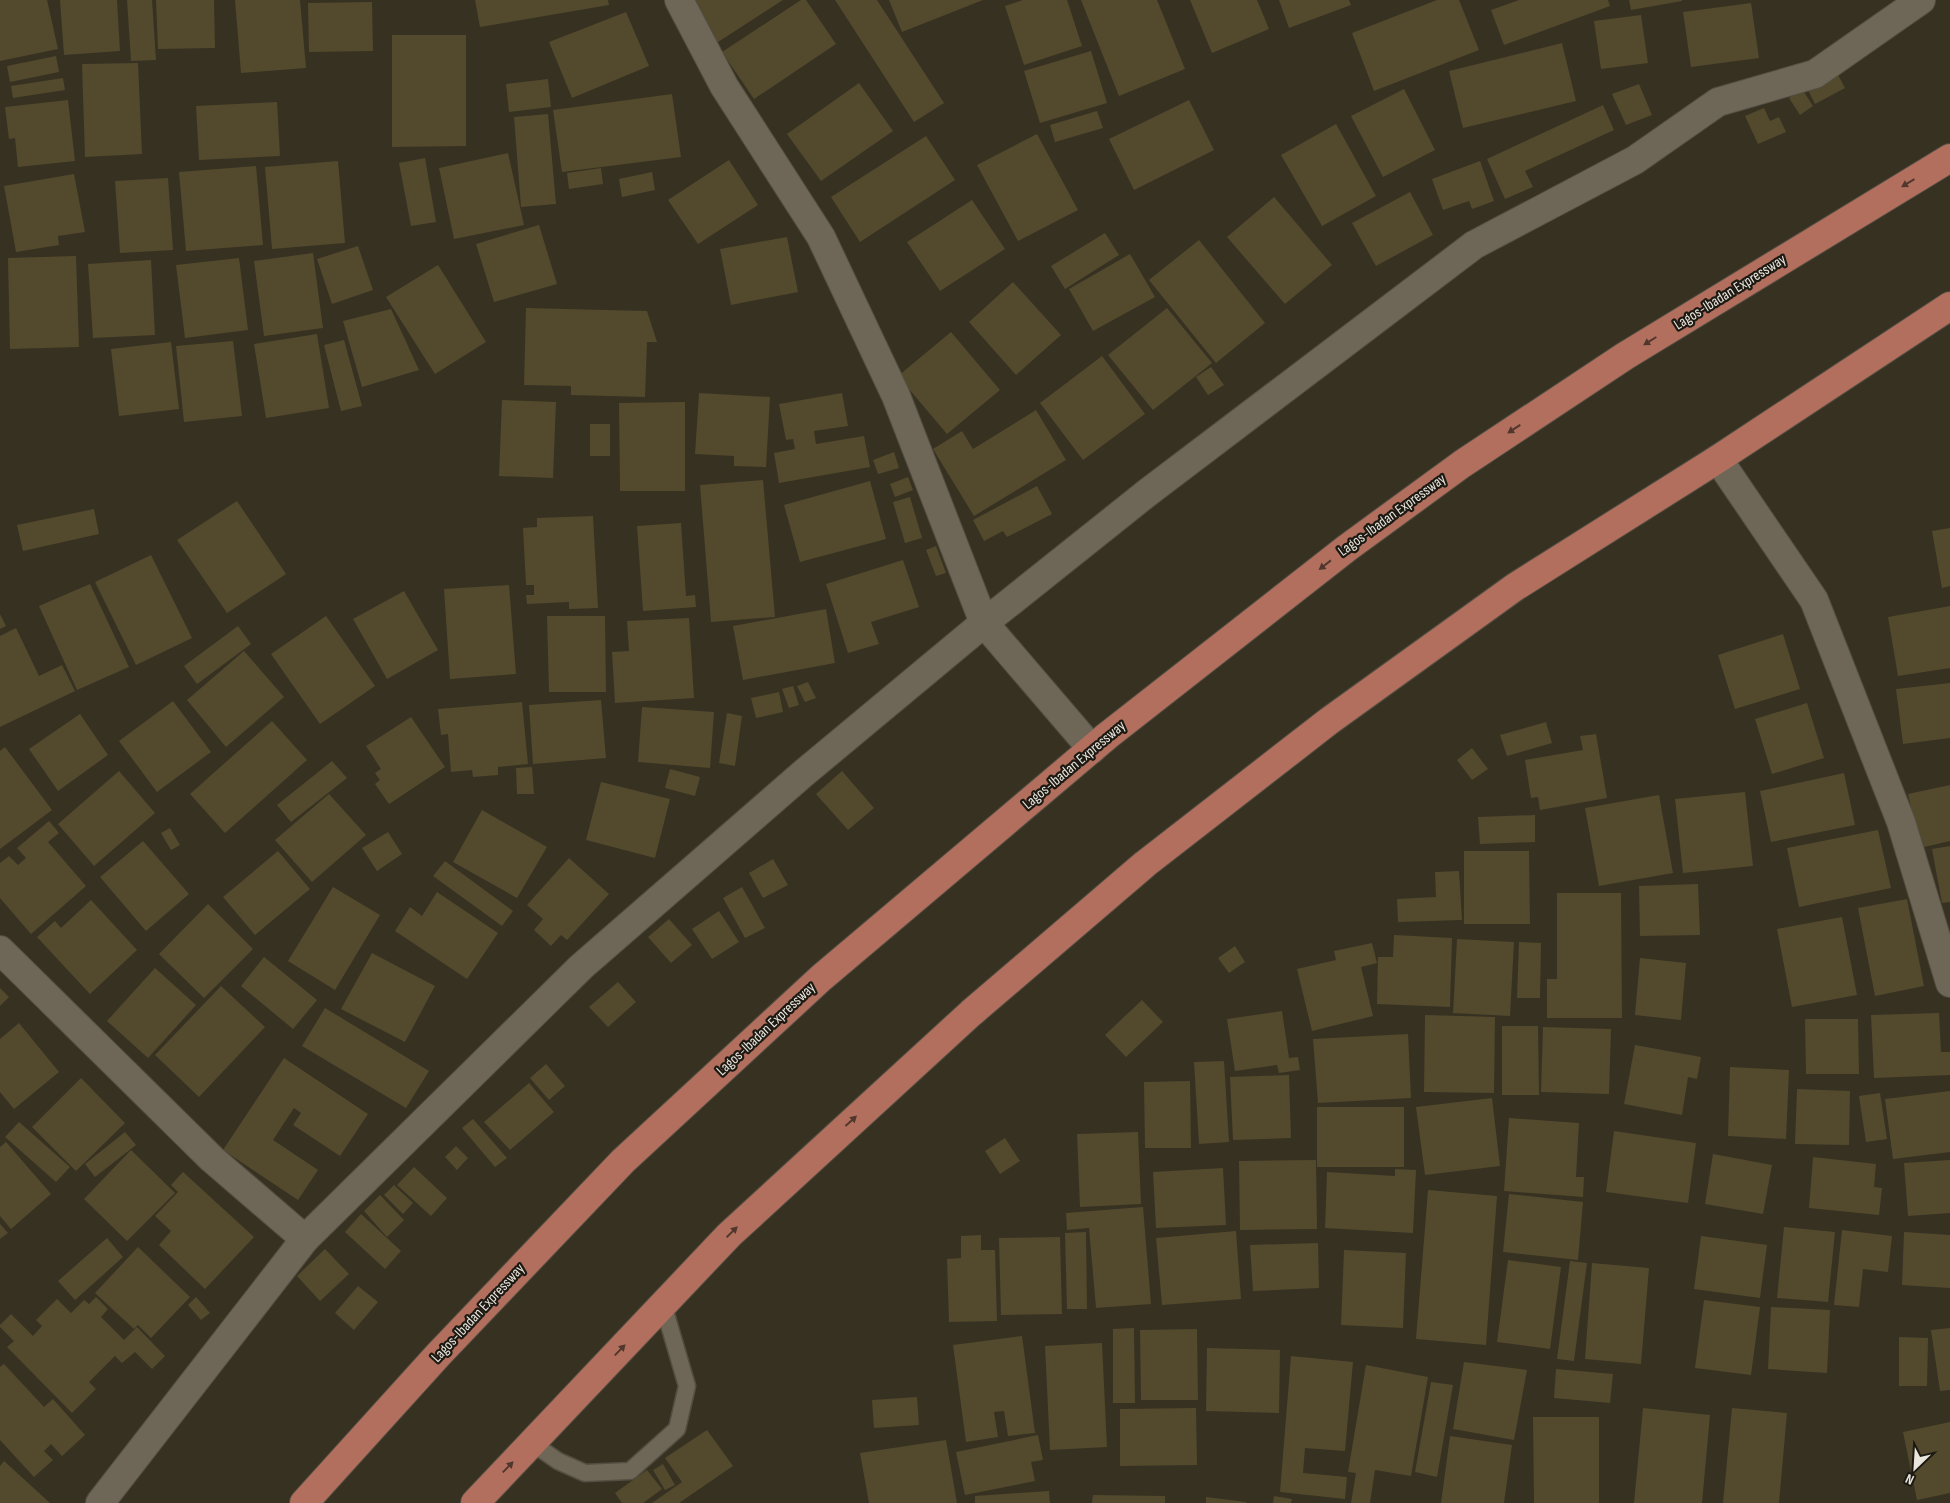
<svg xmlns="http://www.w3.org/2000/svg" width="1950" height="1503" font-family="'Sofia Sans Condensed',sans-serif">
	<rect width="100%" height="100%" fill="#373122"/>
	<g fill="#53492d">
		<path d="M0,0H47L58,49L0,61Z"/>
		<path d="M60,0H117L120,51L64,55Z"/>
		<path d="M127,0H152L156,60L131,61Z"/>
		<path d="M156,0H214L215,48L158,49Z"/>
		<path d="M235,0H300L306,68L241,73Z"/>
		<path d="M475,0H608L609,5L480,27Z"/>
		<path d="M686,0H783L715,44Z"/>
		<path d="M801,0H806L836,44L754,99L722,52Z"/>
		<path d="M835,0H877L944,103L914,122Z"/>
		<path d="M889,0H983L902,32Z"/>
		<path d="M1023,0H1067L1082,46L1024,65L1005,6Z"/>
		<path d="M1081,0H1157L1185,69L1119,96Z"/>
		<path d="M1190,0H1257L1269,29L1212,53Z"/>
		<path d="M1279,0H1349L1351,5L1289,28Z"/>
		<path d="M1437,0H1459L1479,50L1374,91L1352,33Z"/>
		<path d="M1519,0H1608L1610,6L1504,45L1491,10Z"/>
		<path d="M1629,0H1682V1L1631,10Z"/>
		<path d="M372,2L373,51L309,52L308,3Z"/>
		<path d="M1751,3L1759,58L1691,67L1683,12Z"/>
		<path d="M626,12L649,66L572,98L549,42Z"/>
		<path d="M1641,15L1648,63L1601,69L1594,21Z"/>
		<path d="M392,35H466V146L392,147Z"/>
		<path d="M1562,43L1576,101L1463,128L1449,71Z"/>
		<path d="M1091,51L1107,103L1040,123L1024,71Z"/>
		<path d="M56,56L59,72L10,82L7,66Z"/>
		<path d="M138,63L142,154L85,157L82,64Z"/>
		<path d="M1837,73L1845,88L1815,104L1807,88Z"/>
		<path d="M63,78L65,90L13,98L11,86Z"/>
		<path d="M548,79L551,107L509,112L506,84Z"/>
		<path d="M859,83L893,131L821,181L787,134Z"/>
		<path d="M1639,84L1652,115L1626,125L1612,94Z"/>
		<path d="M1404,89L1435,150L1383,177L1351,116Z"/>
		<path d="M1802,89L1813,106L1800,115L1789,98Z"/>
		<path d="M672,94L681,157L562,172L553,110Z"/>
		<path d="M68,100L75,161L18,167L15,138L9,139L5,107Z"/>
		<path d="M1189,100L1214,150L1134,190L1109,139Z"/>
		<path d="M277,102L280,156L199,160L196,106Z"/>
		<path d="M1603,105L1614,130L1525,171L1533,187L1505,199L1487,159Z"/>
		<path d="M1764,108L1770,121L1779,117L1786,132L1758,144L1745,116Z"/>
		<path d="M1097,111L1103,128L1055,142L1050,125Z"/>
		<path d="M548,114L556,204L521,207L514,117Z"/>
		<path d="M1336,124L1376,196L1322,226L1281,155Z"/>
		<path d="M1037,134L1078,210L1018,241L977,165Z"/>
		<path d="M926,136L955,180L860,242L831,197Z"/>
		<path d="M508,153L524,225L454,239L439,168Z"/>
		<path d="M425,158L436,222L411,226L399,163Z"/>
		<path d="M729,160L758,205L698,244L668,200Z"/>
		<path d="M338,161L345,243L272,249L265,167Z"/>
		<path d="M1480,161L1494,201L1472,209L1469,201L1443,210L1432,179Z"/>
		<path d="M256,166L263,245L186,251L179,172Z"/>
		<path d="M601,168L603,184L569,189L567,173Z"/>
		<path d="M652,172L655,190L622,197L619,179Z"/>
		<path d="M74,174L85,232L58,236L59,245L16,252L4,186Z"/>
		<path d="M168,178L173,250L120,253L115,181Z"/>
		<path d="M1410,192L1433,235L1376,266L1352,223Z"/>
		<path d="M1274,197L1332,265L1285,304L1227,237Z"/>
		<path d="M972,200L1005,249L940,291L907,242Z"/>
		<path d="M539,225L557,284L494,302L476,244Z"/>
		<path d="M1105,233L1119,255L1065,289L1051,266Z"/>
		<path d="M787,237L798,292L731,305L720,249Z"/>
		<path d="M1199,240L1265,323L1216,363L1149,280Z"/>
		<path d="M358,246L373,290L332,304L317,259Z"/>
		<path d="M313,253L323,328L264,336L254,261Z"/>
		<path d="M1130,254L1155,297L1093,331L1069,289Z"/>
		<path d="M76,256L79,347L10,349L8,258Z"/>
		<path d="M239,258L248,330L185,338L176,265Z"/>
		<path d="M151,260L155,335L93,338L88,264Z"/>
		<path d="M438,265L486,342L435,374L386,297Z"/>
		<path d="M1013,282L1061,335L1016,375L969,322Z"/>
		<path d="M526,308L647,311L657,342H647L645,397L571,395V386L524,385Z"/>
		<path d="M1167,308L1212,363L1153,410L1108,355Z"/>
		<path d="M391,309L419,370L362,387L343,321Z"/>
		<path d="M951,332L1000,390L947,434L898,376Z"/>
		<path d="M317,334L329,408L266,418L254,344Z"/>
		<path d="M344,340L362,406L341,411L324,345Z"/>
		<path d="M233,341L242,416L184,422L176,346Z"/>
		<path d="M171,342L179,409L119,416L111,349Z"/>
		<path d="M1102,356L1145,414L1083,460L1040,403Z"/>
		<path d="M1211,367L1224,385L1208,395L1196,377Z"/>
		<path d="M699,393L770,397L766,467L734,466V456L695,454Z"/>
		<path d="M842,393L848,426L814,431L816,444L864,436L870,467L779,483L774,453L795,449L793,439L786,440L779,404Z"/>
		<path d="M502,400L556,402L553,478L499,476Z"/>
		<path d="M685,402V491H620L619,403Z"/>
		<path d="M1036,410L1066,460L974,516L933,449L962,431L973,449Z"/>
		<rect x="590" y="424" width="20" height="32"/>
		<path d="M894,452L899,468L878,474L873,460Z"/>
		<path d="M908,477L913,490L895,497L890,484Z"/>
		<path d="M763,480L775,617L711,622L700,485Z"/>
		<path d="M870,481L886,539L800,562L784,505Z"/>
		<path d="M1037,486L1052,514L1007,537L1003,531L984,541L973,520Z"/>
		<path d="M910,497L922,538L905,543L893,502Z"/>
		<path d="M237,501L286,574L227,613L177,540Z"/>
		<path d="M94,509L99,534L23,551L17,525Z"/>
		<path d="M593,516L598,608L569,609V602L527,604L526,595H534V585H526L523,528L537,527V518Z"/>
		<path d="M681,523L686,596L695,595L696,607L643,611L637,526Z"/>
		<path d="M1950,528V586L1942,588L1932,531Z"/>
		<path d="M936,546L946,573L936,576L926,550Z"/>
		<path d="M151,555L192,638L136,665L95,582Z"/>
		<path d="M903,560L919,607L871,622L879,644L848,653L826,584Z"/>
		<path d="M90,584L129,667L77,690L39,606Z"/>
		<path d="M509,585L516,674L450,679L444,589Z"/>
		<path d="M404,591L438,650L387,679L353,619Z"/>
		<path d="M1950,606V668L1898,676L1888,617Z"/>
		<path d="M826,609L835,663L743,680L733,626Z"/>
		<path d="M0,614L6,626L0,629Z"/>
		<path d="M326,616L375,686L320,724L271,654Z"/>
		<path d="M547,616H605L606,692H549Z"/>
		<path d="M689,618L694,698L615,703L612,652L629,651L627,621Z"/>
		<path d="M238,626L251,644L197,684L184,666Z"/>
		<path d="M16,628L39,676L62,665L75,691L0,727V636Z"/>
		<path d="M1783,634L1800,689L1735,709L1718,655Z"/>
		<path d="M244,651L284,697L226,747L187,700Z"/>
		<path d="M808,682L816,698L805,702L797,686Z"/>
		<path d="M1950,683V738L1903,744L1896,689Z"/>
		<path d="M793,686L799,705L789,708L782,689Z"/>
		<path d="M779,692L783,712L756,718L751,698Z"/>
		<path d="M601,700L606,758L533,764L529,705Z"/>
		<path d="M173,701L211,752L157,792L119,741Z"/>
		<path d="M522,702L528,764L498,767V775L473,777L472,770L451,772L448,734L441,735L438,709Z"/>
		<path d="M1807,703L1824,758L1772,774L1755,719Z"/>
		<path d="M642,707L714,712L710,768L638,762Z"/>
		<path d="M727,713L742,716L735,766L719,763Z"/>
		<path d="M80,714L108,755L58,791L29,749Z"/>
		<path d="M411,717L445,767L389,804L375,784L380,780L375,773L381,769L366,746Z"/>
		<path d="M272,721L307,760L225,833L190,794Z"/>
		<path d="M1546,722L1552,743L1507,756L1500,735Z"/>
		<path d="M1596,734L1607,798L1540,810L1538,797L1531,798L1525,760L1583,750L1580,736Z"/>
		<path d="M5,747L52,810L0,849V751Z"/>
		<path d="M1472,748L1488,769L1472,780L1457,760Z"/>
		<path d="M332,761L347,778L291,822L277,805Z"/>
		<path d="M532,767L534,794H517L516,768Z"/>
		<path d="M670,769L700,777L695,796L665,788Z"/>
		<path d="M119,771L155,813L94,866L58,824Z"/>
		<path d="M842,771L874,808L848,830L816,794Z"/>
		<path d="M1844,773L1855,825L1771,842L1760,791Z"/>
		<path d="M601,782L670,799L655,858L586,840Z"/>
		<path d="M1950,785V841L1920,848L1908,794Z"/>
		<path d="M1745,792L1753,866L1683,873L1675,799Z"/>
		<path d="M329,794L366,835L312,882L275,840Z"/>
		<path d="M1659,795L1673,873L1599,886L1585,808Z"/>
		<path d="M482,810L547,847L517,898L453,862Z"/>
		<path d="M1535,815V842L1480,844L1478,817Z"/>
		<path d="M49,821L59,833L48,842L86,886L31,934L0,898V863L9,856L18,865L26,858L17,848Z"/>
		<path d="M170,828L180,845L171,850L161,833Z"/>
		<path d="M1878,830L1891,888L1799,907L1787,848Z"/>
		<path d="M388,832L402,854L377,871L362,848Z"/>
		<path d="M143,841L189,894L146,931L100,877Z"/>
		<path d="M1950,846V902L1942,903L1932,849Z"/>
		<path d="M278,851L310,889L255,935L223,897Z"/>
		<path d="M1464,851H1529L1530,924H1464Z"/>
		<path d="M569,858L609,894L567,940L561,935L551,946L534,930L543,919L527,905Z"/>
		<path d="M773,859L788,885L763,898L749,873Z"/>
		<path d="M445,861L513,911L502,926L433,876Z"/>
		<path d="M1459,871L1462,920L1398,922L1397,899L1436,897L1435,872Z"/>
		<path d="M1698,884L1700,935L1640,936L1639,886Z"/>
		<path d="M333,887L380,915L335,990L288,961Z"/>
		<path d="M742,887L765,928L745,938L723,898Z"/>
		<path d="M437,892L498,933L467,979L395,931L410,907L422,916Z"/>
		<path d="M1557,893H1621L1622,1018H1547V979H1557Z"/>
		<path d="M1907,899L1924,986L1875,996L1858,908Z"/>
		<path d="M91,900L137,950L90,994L37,937L55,921L61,928Z"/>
		<path d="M208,904L253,949L204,998L159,954Z"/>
		<path d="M719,911L739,942L712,959L692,929Z"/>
		<path d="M1842,917L1857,995L1792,1007L1777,929Z"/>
		<path d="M669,919L692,945L671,963L648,937Z"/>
		<path d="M1394,935L1452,938L1450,1007L1377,1004L1378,957H1393Z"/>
		<path d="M1457,939L1514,942L1510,1016L1453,1013Z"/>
		<path d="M1519,942L1541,943L1540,998H1517Z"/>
		<path d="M1372,943L1377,963L1361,967L1373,1016L1312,1031L1297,969L1336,960L1334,951Z"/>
		<path d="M1235,946L1245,962L1229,973L1218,958Z"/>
		<path d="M372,953L435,986L405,1042L341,1009Z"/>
		<path d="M264,957L317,1000L293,1029L241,986Z"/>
		<path d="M1640,958L1686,963L1681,1020L1635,1015Z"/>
		<path d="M155,968L196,1005L148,1058L107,1021Z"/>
		<path d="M618,982L636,1002L608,1027L589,1007Z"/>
		<path d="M221,986L265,1027L199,1097L155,1055Z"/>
		<path d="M0,988L9,997L0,1006Z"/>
		<path d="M1142,1000L1163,1022L1126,1057L1105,1035Z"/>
		<path d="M325,1008L429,1071L406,1108L302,1046Z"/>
		<path d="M1282,1011L1289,1058L1298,1057L1300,1070L1279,1073L1277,1065L1235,1071L1227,1019Z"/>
		<path d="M1939,1013L1941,1052H1950V1075L1874,1078L1871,1015Z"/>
		<path d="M1425,1015L1495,1017L1494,1093L1424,1092Z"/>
		<path d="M1805,1019H1858L1859,1074H1806Z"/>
		<path d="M19,1023L59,1072L14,1109L0,1092V1039Z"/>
		<path d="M1502,1026H1538L1539,1095H1502Z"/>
		<path d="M1543,1027L1611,1029L1609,1094L1541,1092Z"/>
		<path d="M1408,1034L1411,1098L1318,1103L1313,1039Z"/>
		<path d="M1635,1045L1701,1057L1697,1079L1688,1077L1682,1115L1624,1104Z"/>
		<path d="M284,1058L368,1114L340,1156L293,1125L301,1113L294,1108L273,1140L318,1170L298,1200L223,1150Z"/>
		<path d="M1224,1061L1229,1142L1199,1144L1194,1062Z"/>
		<path d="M546,1064L565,1086L549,1100L530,1078Z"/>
		<path d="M1730,1067L1789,1070L1786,1139L1728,1136Z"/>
		<path d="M1289,1075L1291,1138L1233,1140L1230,1077Z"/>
		<path d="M81,1078L125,1123L76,1171L32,1127Z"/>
		<path d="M1190,1081L1191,1148H1145L1144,1082Z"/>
		<path d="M529,1083L554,1112L510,1150L484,1122Z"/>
		<path d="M1797,1089L1850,1091L1849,1145L1795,1144Z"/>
		<path d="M1950,1091V1152L1893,1159L1885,1099Z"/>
		<path d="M1880,1093L1887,1139L1866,1142L1859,1096Z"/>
		<path d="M1492,1098L1500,1166L1425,1175L1416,1107Z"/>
		<rect x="1317" y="1107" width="87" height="60"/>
		<path d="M1509,1118L1579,1123L1576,1177H1584L1583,1197L1504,1191Z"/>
		<path d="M473,1119L507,1158L495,1167L462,1128Z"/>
		<path d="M19,1122L70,1167L56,1182L5,1137Z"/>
		<path d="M1614,1131L1696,1143L1688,1203L1606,1192Z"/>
		<path d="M125,1132L136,1145L95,1177L85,1164Z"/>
		<path d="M1138,1132L1141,1204L1080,1207L1077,1134Z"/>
		<path d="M1005,1138L1020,1161L1000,1174L985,1151Z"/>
		<path d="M6,1142L51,1194L11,1229L0,1216V1147Z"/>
		<path d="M456,1146L468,1158L457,1170L445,1157Z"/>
		<path d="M131,1150L175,1193L127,1241L84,1199Z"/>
		<path d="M1713,1154L1772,1165L1763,1214L1705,1204Z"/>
		<path d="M1813,1157L1876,1164L1874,1187L1882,1188L1879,1215L1809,1208Z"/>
		<path d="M1316,1160L1317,1229L1240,1230L1239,1161Z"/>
		<path d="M1950,1160V1213L1908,1216L1904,1163Z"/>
		<path d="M414,1167L447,1198L431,1216L397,1185Z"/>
		<path d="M1223,1168L1226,1225L1156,1228L1153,1172Z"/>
		<path d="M1395,1169L1416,1170L1413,1233L1325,1228L1327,1172L1395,1176Z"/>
		<path d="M183,1172L254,1237L205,1289L159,1245L171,1231L155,1216L178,1192L171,1185Z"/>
		<path d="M394,1185L413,1203L403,1214L384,1195Z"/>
		<path d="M1428,1190L1497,1196L1486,1345L1416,1339Z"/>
		<path d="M1509,1194L1583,1202L1578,1260L1503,1252Z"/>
		<path d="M380,1195L404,1220L387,1237L364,1211Z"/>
		<path d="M1143,1207L1151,1304L1096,1308L1089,1228L1067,1230L1066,1213Z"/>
		<path d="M361,1214L401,1251L385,1269L345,1232Z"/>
		<path d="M0,1224L8,1233L0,1239Z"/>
		<path d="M1784,1227L1835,1232L1828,1302L1777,1298Z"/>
		<path d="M1842,1230L1892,1236L1888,1272L1863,1269L1859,1307L1834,1305Z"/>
		<path d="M1236,1231L1241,1299L1162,1305L1156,1238Z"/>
		<path d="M1086,1232L1087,1309H1067L1065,1233Z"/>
		<path d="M1904,1232L1950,1235V1288L1902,1285Z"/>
		<path d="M981,1235V1250H995L997,1321L949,1322L947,1259L961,1258V1236Z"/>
		<path d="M1701,1236L1767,1245L1760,1298L1694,1289Z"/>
		<path d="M1060,1237L1062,1314L1001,1315L999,1238Z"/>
		<path d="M107,1238L123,1257L75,1300L58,1281Z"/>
		<path d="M1318,1243L1319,1288L1253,1291L1250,1245Z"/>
		<path d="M138,1247L190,1297L151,1338L138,1325L134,1329L95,1293Z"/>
		<path d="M325,1249L349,1274L320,1301L297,1276Z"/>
		<path d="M1344,1250L1406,1253L1403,1328L1341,1325Z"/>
		<path d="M1508,1260L1561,1267L1550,1349L1497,1342Z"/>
		<path d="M1570,1261L1587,1263L1574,1361L1557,1359Z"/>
		<path d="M1592,1263L1649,1268L1641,1364L1585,1359Z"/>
		<path d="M358,1286L378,1302L354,1330L335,1313Z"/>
		<path d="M96,1297L108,1309L101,1317L124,1340L137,1327L165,1356L152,1369L135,1352L122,1363L115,1356L89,1382L96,1389L72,1413L7,1347L14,1341L0,1327V1325L11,1314L33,1336L42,1326L36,1320L57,1299L71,1313L84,1300L89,1304Z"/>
		<path d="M196,1297L210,1313L201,1320L188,1305Z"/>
		<path d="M1704,1300L1760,1307L1751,1375L1695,1368Z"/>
		<path d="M1771,1307L1830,1310L1827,1373L1768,1369Z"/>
		<path d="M1134,1328L1135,1403H1113V1329Z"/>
		<path d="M1950,1328V1390L1940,1391L1931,1330Z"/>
		<path d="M1197,1329L1198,1400H1141L1140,1330Z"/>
		<path d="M1022,1336L1035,1433L1008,1436L1004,1411L994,1412L998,1437L966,1442L953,1345Z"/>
		<path d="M1899,1337L1928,1338L1927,1386H1899Z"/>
		<path d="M1102,1343L1107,1447L1050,1450L1045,1346Z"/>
		<path d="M1207,1348L1280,1350L1279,1413L1206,1411Z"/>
		<path d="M1291,1356L1353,1362L1345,1451L1305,1448L1303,1473L1347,1477L1345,1499L1280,1492Z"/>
		<path d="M1464,1362L1527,1370L1514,1440L1453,1429Z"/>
		<path d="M4,1364L44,1407L53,1399L85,1435L62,1456L51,1444L44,1451L53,1460L34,1477L0,1440V1367Z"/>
		<path d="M1366,1365L1428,1377L1411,1476L1375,1470L1370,1503H1351L1356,1473L1348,1472Z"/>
		<path d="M1556,1369L1613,1374L1610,1403L1554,1398Z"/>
		<path d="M1431,1382L1453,1385L1437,1477L1415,1472Z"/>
		<path d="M917,1397L919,1425L874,1428L872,1400Z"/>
		<path d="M1196,1408L1197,1465L1120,1466V1409Z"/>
		<path d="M1643,1408L1710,1415L1702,1503H1634Z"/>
		<path d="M1732,1408L1787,1413L1779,1503H1723Z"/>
		<path d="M1533,1417H1599V1503H1534Z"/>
		<path d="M1950,1422V1493L1917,1500L1903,1432Z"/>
		<path d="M707,1430L733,1466L679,1503H652L682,1482L665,1458Z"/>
		<path d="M1038,1435L1043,1460L1031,1462L1035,1481L965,1495L956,1452Z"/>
		<path d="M1450,1436L1512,1445L1504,1503H1441Z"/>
		<path d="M946,1440L957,1503H869L860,1453Z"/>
		<path d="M4,1461L50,1503H0V1466Z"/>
		<path d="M663,1464L675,1485L665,1490L653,1470Z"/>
		<path d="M647,1470L662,1489L643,1503H622L615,1493Z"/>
		<path d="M1049,1491L1050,1503H975V1496Z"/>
		<path d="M1093,1495L1165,1496V1503H1092Z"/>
		<path d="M1274,1496L1292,1499L1291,1503H1273Z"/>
		<path d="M1206,1497L1246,1502V1503H1206Z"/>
	</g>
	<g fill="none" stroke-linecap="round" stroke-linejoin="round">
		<defs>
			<path id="lane" d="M532,1443L558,1461L585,1473L630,1471L677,1429L687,1386L663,1304"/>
			<g id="street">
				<path d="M679,0L724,86L821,237L896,396L984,623L1092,749"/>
				<path d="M1718,459L1814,600L1901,822L1950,983"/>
				<path d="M0,950L212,1159L305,1239"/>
				<path d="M100,1503L305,1239L581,967L805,772L984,623L1147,493L1474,245L1635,160L1718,102L1815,74L1921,0"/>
			</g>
			<g id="highway">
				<path d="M304,1503L438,1355L623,1161L821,978L1107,736L1347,548L1462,464L1625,356L1950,158"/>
				<path d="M475,1503L729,1235L971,1013L1145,864L1329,721L1515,587L1718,459L1950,306"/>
			</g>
		</defs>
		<use href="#lane" stroke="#534e42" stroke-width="19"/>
		<use href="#street" stroke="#534e42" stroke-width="30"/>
		<use href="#highway" stroke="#534e42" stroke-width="30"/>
		<use href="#lane" stroke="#6e6757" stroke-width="16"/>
		<use href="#street" stroke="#6e6757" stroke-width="28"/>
		<use href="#highway" stroke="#b26f5d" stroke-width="28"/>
	</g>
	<defs><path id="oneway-solid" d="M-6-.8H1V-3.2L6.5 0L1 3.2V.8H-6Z" transform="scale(1.25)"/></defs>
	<g fill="#50372d">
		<use href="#oneway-solid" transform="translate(1908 183) rotate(149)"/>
		<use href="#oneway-solid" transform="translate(1650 341) rotate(148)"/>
		<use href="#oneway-solid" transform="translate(1514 429) rotate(147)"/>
		<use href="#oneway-solid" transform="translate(1325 565) rotate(142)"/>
		<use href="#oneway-solid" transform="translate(851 1121) rotate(-42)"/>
		<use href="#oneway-solid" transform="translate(732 1232) rotate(-44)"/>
		<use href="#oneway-solid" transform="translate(620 1350) rotate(-46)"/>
		<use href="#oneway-solid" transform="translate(508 1467) rotate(-46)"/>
	</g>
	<g text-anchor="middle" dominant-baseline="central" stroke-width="4.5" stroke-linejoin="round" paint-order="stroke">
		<g font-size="15" fill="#eae6dd" stroke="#1c1913">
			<text transform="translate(1730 292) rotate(-32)">Lagos-Ibadan Expressway</text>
			<text transform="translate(1392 515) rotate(-36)">Lagos-Ibadan Expressway</text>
			<text transform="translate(1074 765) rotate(-40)">Lagos-Ibadan Expressway</text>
			<text transform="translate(766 1029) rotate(-43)">Lagos-Ibadan Expressway</text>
			<text transform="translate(478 1313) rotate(-47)">Lagos-Ibadan Expressway</text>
		</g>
	</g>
	<g transform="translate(1915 1468) rotate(205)" stroke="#1c1913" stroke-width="4" paint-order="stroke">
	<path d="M0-4L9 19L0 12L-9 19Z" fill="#eae6dd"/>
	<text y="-8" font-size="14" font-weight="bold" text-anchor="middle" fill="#eae6dd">N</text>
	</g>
</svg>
